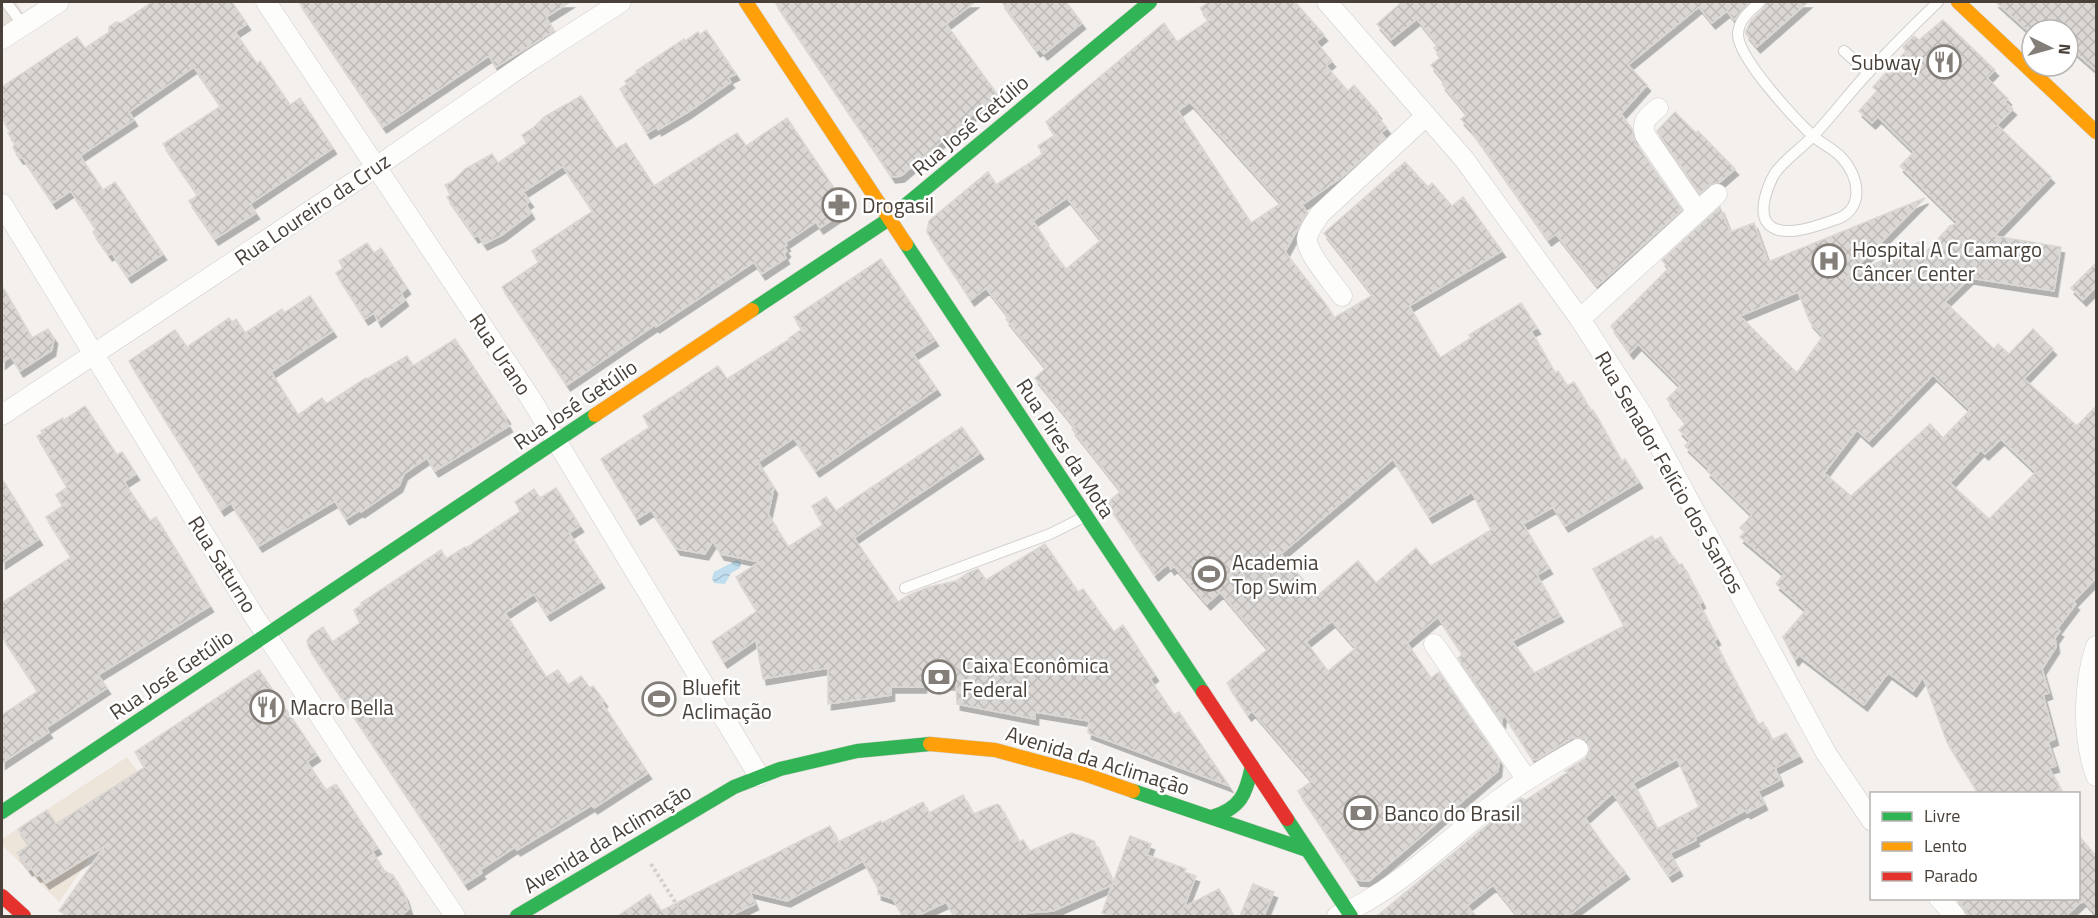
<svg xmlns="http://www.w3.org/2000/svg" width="2098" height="918" font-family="'Titillium Web',sans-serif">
	<defs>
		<pattern id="water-waves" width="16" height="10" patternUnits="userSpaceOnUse" patternTransform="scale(1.5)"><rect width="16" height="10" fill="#c0deee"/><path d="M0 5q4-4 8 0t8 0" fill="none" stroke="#a6c0cd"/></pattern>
		<pattern id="building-cross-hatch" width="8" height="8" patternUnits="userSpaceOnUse" patternTransform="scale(1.5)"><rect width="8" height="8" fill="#dbd7d4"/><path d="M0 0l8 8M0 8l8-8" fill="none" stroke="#bdbab7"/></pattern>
		<filter id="shadow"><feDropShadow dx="3.5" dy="6" stdDeviation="0" flood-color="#0004"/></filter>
	</defs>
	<rect width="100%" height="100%" fill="#f3f0ed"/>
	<path fill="#e6e2db" d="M2,2H16L24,14L2,29Z"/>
	<path fill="#ede4da" d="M127,757L138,772L106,858L98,846L59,902L2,845V839Z"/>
	<path fill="url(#water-waves)" d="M737,560L741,563L740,568L731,573L725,584L714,583L712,578L714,572Z"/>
	<g fill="url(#building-cross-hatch)" stroke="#dbd7d3" stroke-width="1.5" fill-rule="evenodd" filter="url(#shadow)">
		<path d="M152,2H232L247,24L235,32L257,64L260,61L290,105L300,98L333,148L250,204L256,213L215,239L189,201L198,195L163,144L221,106L194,67L129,112L134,120L80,156L103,190L115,182L163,254L128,277L112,253L109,255L93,232L96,229L71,191L53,203L23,158H20L13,148L15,143L8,133L11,131L2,118V87L77,37L85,48L109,32V27L116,22L121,23Z"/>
		<path d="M299,2H570L546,17L554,31L496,67L489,56L383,127Z"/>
		<path d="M775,2H975L946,24L997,94L901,176L892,177Z"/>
		<path d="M1002,2H1066L1082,23L1044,54L1040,49L1037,51Z"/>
		<path d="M1209,2H1295L1324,35L1316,42L1332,61L1326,66L1348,91L1354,85L1378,113L1376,115L1387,128L1381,133L1385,138L1342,177L1302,205L1307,212L1285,252L1327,306L1334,318L1373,295L1324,233L1405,162L1428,187L1432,183L1452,206L1463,197L1502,251L1409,306L1440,358L1471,338L1469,335L1521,303L1537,328L1531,331L1555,373L1558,371L1567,386L1574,382L1591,411L1593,410L1622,462L1625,459L1639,482L1565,526L1553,507L1523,524L1549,568L1537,575L1560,616L1512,641L1534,673L1624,626L1593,569L1652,536L1655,540L1661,537L1673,558L1674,557L1679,565L1682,564L1702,602L1699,604L1717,639L1714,641L1758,725L1763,722L1772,740L1786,733L1799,756L1775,768L1780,780L1758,791L1764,804L1747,813L1746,810L1695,837L1696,840L1670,853L1679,870L1669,876L1613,793L1585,818L1605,847L1626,873L1568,916H1518L1493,885L1467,906L1476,916H1377L1514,803L1521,798L1526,800L1568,772L1565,771L1585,759L1590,749L1588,742L1583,738H1572L1536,760L1533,759L1503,713L1502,722L1458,658L1463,654L1438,617L1407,643L1431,678L1439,672L1499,760L1498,771L1369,881L1357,880L1298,791L1312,781L1252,711L1248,715L1227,683L1268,649L1220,592L1207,604L1174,566L1171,569L1168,564L1155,575L1107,503L1121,491L1072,429L1075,427L1035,378L1046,368L1006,319L1009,317L986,288L971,300L927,232L929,221L988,172L996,185L1043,154L1038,146L1055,135L1046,122L1164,23L1177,42L1209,20L1200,8ZM1190,102L1281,203L1251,223L1178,111ZM1067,198L1101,240L1066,269L1044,240L1045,239L1033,221ZM1393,459L1429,517L1472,492L1491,530L1431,566L1416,548L1376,583L1358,561L1317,596L1281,554ZM1332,621L1356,648L1328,671L1306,642ZM1677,759L1699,807L1657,829L1633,783Z"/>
		<path d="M1402,2H1749L1734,20L1727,11L1712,23L1699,7L1628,65L1647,85L1621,114L1632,129L1635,142L1682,210L1597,286L1556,234L1548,240L1472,131L1461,119L1467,114L1442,84L1445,82L1431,65L1441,57L1434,48L1438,45L1417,19L1391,40L1377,24Z"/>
		<path d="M1767,2H1808L1757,47L1746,34V31L1751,21L1765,7Z"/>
		<path d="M1996,2H2097V71L2068,46V30H2027Z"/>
		<path d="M1943,20L1995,70L1987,78L2008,99L2005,102L2013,109L1997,125L2051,177L1994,236L2061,247L2054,291L1970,278L1945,302L1994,349L1998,344L2009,354L2033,329L2053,349L2024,379L2077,426L2097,405V577L2073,602L2076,604L2057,629L2060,631L2055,638L2056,647L2042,669L2049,693L2043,695L2055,739L2048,742L2056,766L2049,768L2063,794H1979L1947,742L1923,677L1913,691L1888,673L1864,705L1799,655L1795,660L1783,637L1806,610L1776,584L1784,574L1740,537L1745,532L1740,528L1752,515L1707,471L1709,469L1685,446L1690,441L1679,430L1686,423L1667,399L1680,386L1638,344L1630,353L1611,326L1669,268L1662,260L1720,207L1730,232L1754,223L1768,262L1925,198L1845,279L1921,241L1926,252L1950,226L1958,223L1900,166L1914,152L1878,117L1872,123L1859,111L1877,91L1873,87L1906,51L1903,47L1914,36L1919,40ZM1798,292L1810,322L1823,336L1797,373L1740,316ZM1933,375L1970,410L1943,438L1930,424L1851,496L1824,473L1857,430L1869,441ZM2001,439L2036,472L1989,519L1950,483L1981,450L1985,454Z"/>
		<path d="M706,30L736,74L728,78L731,82L688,112L658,130L657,127L647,133L620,89L627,84L625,81L638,72L636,71L684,39L685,41L698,32L700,35Z"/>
		<path d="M581,96L616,149L626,143L654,186L737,133L746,146L787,118L848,209L820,228L816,222L785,243L787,245L784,247L787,251L784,254L786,258L762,274L754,262L656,327L655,325L567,385L502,287L539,262L532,251L593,211L563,166L523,192L530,201L526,204L531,213L502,235L484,244L478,235L475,237L447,197L451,195L445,185L453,181L465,169L492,154L498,163L527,143L522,135L533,128L544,117Z"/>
		<path d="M1675,112L1696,133L1698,131L1735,169L1720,182L1709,185L1700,194L1657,131Z"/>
		<path d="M367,243L374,253L381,248L407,288L401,293L405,300L378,321L374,313L365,319L336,273L343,268L339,261Z"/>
		<path d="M881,259L935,340L913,354L937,389L816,471L794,438L758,462L774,488L768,514L788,547L823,525L812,506L826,497L836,511L962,427L980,453L854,538L898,602L909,595L929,587L956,581L968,573L978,569L986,580L1045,544L1078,592L1083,589L1114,632L1123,625L1155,675L1150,679L1174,715L1179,712L1229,786L1088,733L1089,721L1035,712V719L957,704L956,684H923V687H891V695L828,704V668L763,679L756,640L724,662L712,642L757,611L736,577L760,562L721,554L713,541L705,554L677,549L651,510L637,519L601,459L650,427L643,416L718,366L727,379L790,339L789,338L802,329L794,317Z"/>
		<path d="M2097,262V286L2083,300L2071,288Z"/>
		<path d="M2,286L32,338L48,329L54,338L52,350L20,371L11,356L2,363Z"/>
		<path d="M310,296L333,331L271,372L298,415L322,398L326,404L366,378L367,379L407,356L413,366L455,339L507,418L505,419L509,426L435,471L427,458L404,474L399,486L361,512L360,510L346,519L335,501L259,546L231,503L221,510L129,361L175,330L187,347L229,318L232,322L236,319L245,333L282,309L284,313Z"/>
		<path d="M85,406L117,455L122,452L136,474L124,482L150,521L156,517L210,606L98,675L107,688L46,728L49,732L2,763V715L38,691L2,636V603L71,557L46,517L63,506L56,495L67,487L37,436L43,433L41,431L63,418L64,420Z"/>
		<path d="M2,479L39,539L2,563Z"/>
		<path d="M556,488L580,526L569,533L601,582L547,615L534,594L505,613L546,677L558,670L568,685L581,676L590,688L593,686L604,701L602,703L648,773L594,808L592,805L517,850L515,847L480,870L482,873L465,884L309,648L307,641L311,635L323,627L332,642L360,623L354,610L363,604L361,603L441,550L446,559L465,547L466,548L521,511L515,502L534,489L540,498Z"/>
		<path d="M259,670L317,755L307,762L326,790L336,784L378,848L372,851L384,871L393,875L405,896L409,909L401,916H69L59,911L105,846L46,883L40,875L37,876L31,868L29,870L17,853L29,845L18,829L47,810L56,824L145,767L135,752Z"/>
		<path d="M963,795L973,814L997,804L1000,806L1019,842L1023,840L1030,851L1072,833L1094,841L1113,883L1130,836L1151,844L1147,855L1186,869L1184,872L1196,876L1184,907L1219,889L1233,916H1112L1102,913L1112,885L1053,911L1025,913L1027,916H954L946,902L917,916H903L893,899L878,894V888L863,861L787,901L750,892L755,904L730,916H618L650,894L661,911L830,826L838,842L881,821L882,823L923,802L929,813Z"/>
		<path d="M2079,836L2097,857V915L2083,900L2066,916H1970L1956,898H2082L2079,895Z"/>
		<path d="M1253,884L1274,892L1264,916H1240Z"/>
	</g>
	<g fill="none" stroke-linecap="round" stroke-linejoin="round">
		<defs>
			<g id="lane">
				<path d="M6,2L23,25"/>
				<path d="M1760,2C1750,11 1738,20 1738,35C1739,59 1795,119 1813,136C1822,144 1834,149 1842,158C1860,178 1865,211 1834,220C1817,226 1778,241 1766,221C1759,208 1768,185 1775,173C1785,159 1802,148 1814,135C1833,115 1849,93 1868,73C1890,49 1914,25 1938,2"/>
				<path d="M1844,51L1868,73"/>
				<path d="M905,588L1050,534L1086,516"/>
			</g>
			<g id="street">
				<path d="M266,2L531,399L759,776"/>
				<path d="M1327,2L1464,159L1580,319L1643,416L1826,753L1872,821"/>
				<path d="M2,39L59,2"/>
				<path d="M1658,108C1648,117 1641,120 1645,135L1697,211"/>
				<path d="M2,204L254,616L352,765L455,916"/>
				<path d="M1342,296C1333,283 1307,254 1307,239C1308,230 1315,222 1320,214L1426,116"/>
				<path d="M1580,319L1717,194"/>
				<path d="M2,415L366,174L531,60L621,2"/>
				<path d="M1434,644L1527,780"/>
				<path d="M2096,646C2083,685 2082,737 2096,776"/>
				<path d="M1939,898L1955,916"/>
				<path d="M1337,916C1395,892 1448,839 1497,801C1522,781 1551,765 1578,749"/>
			</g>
			<g id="fast">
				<path d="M906,244L1203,692"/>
				<path d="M752,310L889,219L1150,2"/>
				<path d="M1133,791L1307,850"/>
				<path d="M2,812L595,415"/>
				<path d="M1212,817C1241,808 1246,794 1252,766"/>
				<path d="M1287,819L1351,916"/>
				<path d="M517,916L734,787L780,769L857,751L930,744"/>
			</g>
			<g id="slow">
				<path d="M746,2L906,244"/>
				<path d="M1958,2L2096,132"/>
				<path d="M595,415L752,310"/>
				<path d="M930,744L995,750L1084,774L1133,791"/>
			</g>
			<g id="jam">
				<path d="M1203,692L1287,819"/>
				<path d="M2,896L24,916"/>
			</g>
		</defs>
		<use href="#lane" stroke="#d1ceca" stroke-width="12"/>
		<use href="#street" stroke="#d1ceca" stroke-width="21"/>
		<use href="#fast" stroke="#d2cdc4" stroke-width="15"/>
		<use href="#slow" stroke="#d2cdc4" stroke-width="15"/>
		<use href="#jam" stroke="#d2cdc4" stroke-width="15"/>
		<path stroke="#d3d0cb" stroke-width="4" stroke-dasharray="3 3" stroke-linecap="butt" d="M651,864L684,916"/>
		<use href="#lane" stroke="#fdfdfc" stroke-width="10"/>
		<use href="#street" stroke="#fdfdfc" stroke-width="20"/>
		<use href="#fast" stroke="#30b455" stroke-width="14"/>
		<use href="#slow" stroke="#ff9f0a" stroke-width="14"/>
		<use href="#jam" stroke="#e5322d" stroke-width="14"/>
	</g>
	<defs>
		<symbol id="restaurant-ring" viewBox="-11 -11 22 22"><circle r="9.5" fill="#fff" stroke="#847e78" stroke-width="1.5"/><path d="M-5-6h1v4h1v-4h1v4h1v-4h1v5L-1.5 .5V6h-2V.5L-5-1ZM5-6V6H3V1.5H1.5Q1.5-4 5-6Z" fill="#847e78"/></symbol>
		<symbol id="pharmacy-ring" viewBox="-11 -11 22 22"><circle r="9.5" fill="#fff" stroke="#847e78" stroke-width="1.5"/><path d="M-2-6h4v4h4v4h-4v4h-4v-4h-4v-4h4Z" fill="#847e78"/></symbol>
		<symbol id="hospital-ring" viewBox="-11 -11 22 22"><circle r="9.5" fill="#fff" stroke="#847e78" stroke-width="1.5"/><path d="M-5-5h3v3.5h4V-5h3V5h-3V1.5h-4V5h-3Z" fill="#847e78"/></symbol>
		<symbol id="stadium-ring" viewBox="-11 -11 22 22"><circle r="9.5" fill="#fff" stroke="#847e78" stroke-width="1.5"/><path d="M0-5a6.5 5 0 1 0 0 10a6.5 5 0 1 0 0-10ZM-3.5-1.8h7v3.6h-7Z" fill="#847e78"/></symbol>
		<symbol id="bank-ring" viewBox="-11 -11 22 22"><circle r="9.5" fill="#fff" stroke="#847e78" stroke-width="1.5"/><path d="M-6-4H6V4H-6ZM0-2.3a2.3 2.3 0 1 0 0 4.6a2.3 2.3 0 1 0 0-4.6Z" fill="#847e78"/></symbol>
	</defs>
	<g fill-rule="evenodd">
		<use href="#restaurant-ring" x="1925" y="43" width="38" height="38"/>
		<use href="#pharmacy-ring" x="820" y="186" width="38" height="38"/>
		<use href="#hospital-ring" x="1810" y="242" width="38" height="38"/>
		<use href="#stadium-ring" x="1190" y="555" width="38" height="38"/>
		<use href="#bank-ring" x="920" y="658" width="38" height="38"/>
		<use href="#stadium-ring" x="640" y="680" width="38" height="38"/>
		<use href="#restaurant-ring" x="248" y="688" width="38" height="38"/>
		<use href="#bank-ring" x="1342" y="794" width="38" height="38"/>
	</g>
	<g text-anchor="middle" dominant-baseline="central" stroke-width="5" stroke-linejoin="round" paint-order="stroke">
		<g font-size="21" fill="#494139" stroke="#fff" text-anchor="start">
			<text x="1921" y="62" text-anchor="end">Subway</text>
			<text x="862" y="205">Drogasil</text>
			<text x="1852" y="249">Hospital A C Camargo<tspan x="1852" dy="24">Câncer Center</tspan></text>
			<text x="1232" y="562">Academia<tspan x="1232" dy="24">Top Swim</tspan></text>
			<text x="962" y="665">Caixa Econômica<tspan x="962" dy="24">Federal</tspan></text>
			<text x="682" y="687">Bluefit<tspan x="682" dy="24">Aclimação</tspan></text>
			<text x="290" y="707">Macro Bella</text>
			<text x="1384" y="813">Banco do Brasil</text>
		</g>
		<g font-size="21" fill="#494139" stroke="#fff">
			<text transform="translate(970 125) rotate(-40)">Rua José Getúlio</text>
			<text transform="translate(312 209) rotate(-34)">Rua Loureiro da Cruz</text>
			<text transform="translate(501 354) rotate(56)">Rua Urano</text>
			<text transform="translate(575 404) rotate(-34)">Rua José Getúlio</text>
			<text transform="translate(1066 448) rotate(57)">Rua Pires da Mota</text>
			<text transform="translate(1670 472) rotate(60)">Rua Senador Felício dos Santos</text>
			<text transform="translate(223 564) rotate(58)">Rua Saturno</text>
			<text transform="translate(171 674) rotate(-34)">Rua José Getúlio</text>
			<text transform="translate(1098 760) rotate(17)">Avenida da Aclimação</text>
			<text transform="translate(607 838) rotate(-31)">Avenida da Aclimação</text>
		</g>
	</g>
	<rect width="2098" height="918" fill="none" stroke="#494139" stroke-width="6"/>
	<rect x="1870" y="792" width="210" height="108" fill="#ffffff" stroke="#b6b3b0" stroke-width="1.5"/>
	<rect x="1882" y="812" width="30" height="9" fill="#30b455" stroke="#b6b3b0" stroke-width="1.5"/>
	<text x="1924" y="822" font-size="18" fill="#494139">Livre</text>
	<rect x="1882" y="842" width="30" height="9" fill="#ff9f0a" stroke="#b6b3b0" stroke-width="1.5"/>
	<text x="1924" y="852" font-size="18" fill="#494139">Lento</text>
	<rect x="1882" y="872" width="30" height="9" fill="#e5322d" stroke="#b6b3b0" stroke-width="1.5"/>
	<text x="1924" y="882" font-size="18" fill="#494139">Parado</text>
	<g transform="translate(2050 48) rotate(95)"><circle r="28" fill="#ffffff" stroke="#b6b3b0" stroke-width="1.5"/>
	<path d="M0-4.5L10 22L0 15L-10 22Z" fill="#847e78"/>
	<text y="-9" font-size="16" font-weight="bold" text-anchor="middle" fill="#494139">N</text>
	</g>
</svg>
